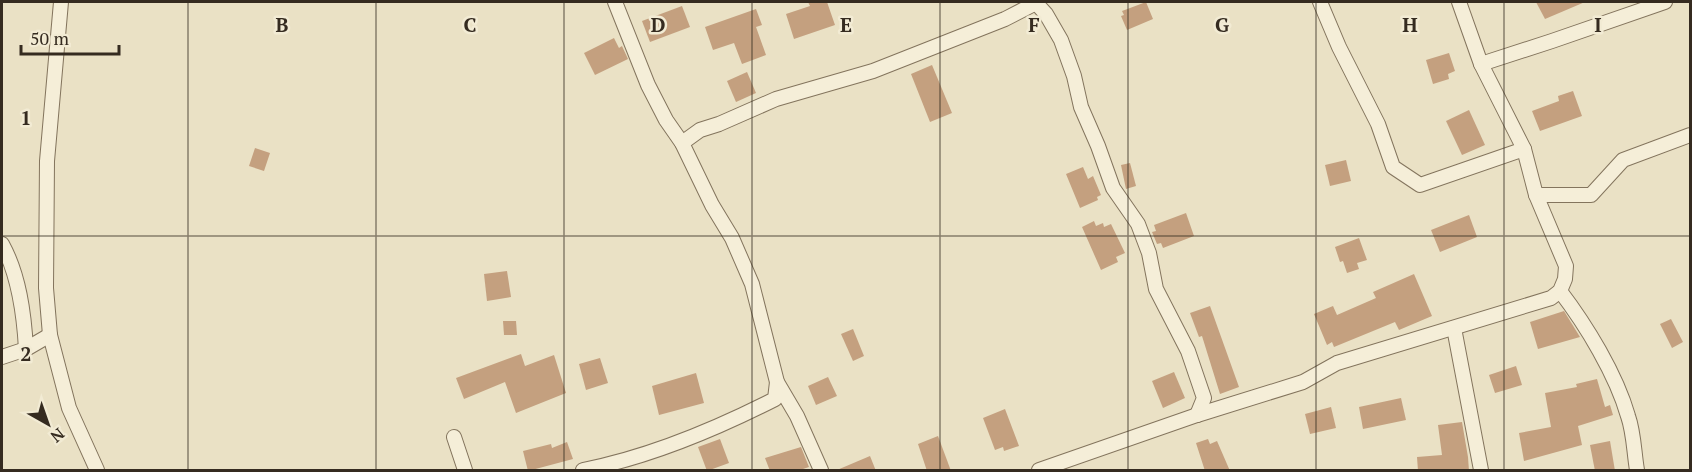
<svg xmlns="http://www.w3.org/2000/svg" width="1692" height="472" font-family="'PT Serif',serif">
	<rect width="100%" height="100%" fill="#eae1c5"/>
	<g fill="#c4a07f">
		<path d="M808,2H827L835,25L794,39L786,14L810,6Z"/>
		<path d="M1146,2L1153,19L1127,30L1121,16L1124,15L1122,11Z"/>
		<path d="M1536,2H1585L1545,19Z"/>
		<path d="M682,6L690,27L650,42L642,21Z"/>
		<path d="M756,9L762,25L756,27L766,55L742,64L734,43L713,50L705,27Z"/>
		<path d="M614,38L619,48L622,46L628,59L595,75L584,53Z"/>
		<path d="M1449,53L1455,71L1448,74L1449,79L1433,84L1426,60Z"/>
		<path d="M932,65L952,113L930,122L911,74Z"/>
		<path d="M747,72L756,93L736,102L727,81Z"/>
		<path d="M1573,91L1582,116L1540,131L1532,111L1559,101L1558,96Z"/>
		<path d="M1469,110L1485,145L1462,155L1446,121Z"/>
		<path d="M255,148L270,153L264,171L249,166Z"/>
		<path d="M1346,160L1351,181L1330,186L1325,165Z"/>
		<path d="M1130,163L1136,186L1126,189L1121,165Z"/>
		<path d="M1083,167L1088,179L1093,176L1101,195L1097,197L1098,200L1080,208L1066,174Z"/>
		<path d="M1186,213L1194,236L1163,248L1161,243L1157,244L1152,232L1156,231L1154,225Z"/>
		<path d="M1469,215L1477,237L1440,252L1431,230Z"/>
		<path d="M1094,221L1096,226L1103,223L1104,227L1111,224L1125,253L1116,257L1118,262L1101,270L1082,227Z"/>
		<path d="M1359,238L1367,260L1357,263L1359,269L1347,273L1343,261L1340,262L1335,247Z"/>
		<path d="M507,271L511,297L487,301L484,274Z"/>
		<path d="M1414,274L1432,316L1399,330L1395,322L1334,347L1332,342L1327,345L1314,314L1333,306L1337,315L1376,298L1373,292Z"/>
		<path d="M1210,306L1239,387L1220,394L1202,336L1199,337L1190,313Z"/>
		<path d="M1564,311L1580,337L1538,349L1530,322Z"/>
		<path d="M1671,319L1683,342L1672,348L1660,324Z"/>
		<path d="M503,321H516L517,335H504Z"/>
		<path d="M853,329L864,356L853,361L841,334Z"/>
		<path d="M521,354L525,366L554,355L566,393L516,413L505,382L464,399L456,378Z"/>
		<path d="M600,358L608,383L586,390L579,364Z"/>
		<path d="M1516,366L1522,385L1495,393L1489,375Z"/>
		<path d="M1174,372L1185,398L1163,408L1152,381Z"/>
		<path d="M696,373L704,403L659,415L652,386Z"/>
		<path d="M828,377L837,396L816,405L808,386Z"/>
		<path d="M1597,379L1605,407L1610,405L1613,415L1578,426L1582,445L1524,461L1519,433L1551,427L1545,393L1577,387L1576,384Z"/>
		<path d="M1401,398L1406,420L1363,429L1359,407Z"/>
		<path d="M1331,407L1336,428L1310,434L1305,414Z"/>
		<path d="M1005,409L1019,446L1004,451L1003,447L995,450L983,418Z"/>
		<path d="M1462,422L1468,457L1469,471H1418L1417,457L1442,455L1438,425Z"/>
		<path d="M938,436L951,471H927L918,444Z"/>
		<path d="M720,439L729,463L707,471L698,447Z"/>
		<path d="M1208,439L1210,444L1217,441L1230,471H1205L1196,443Z"/>
		<path d="M1610,441L1615,471H1595L1590,445Z"/>
		<path d="M567,442L573,459L528,471L523,451L551,444L552,448Z"/>
		<path d="M801,447L809,467L797,471H770L765,458Z"/>
		<path d="M870,456L876,471H837V470Z"/>
	</g>
	<g fill="none" stroke-linecap="round" stroke-linejoin="round">
		<defs>
			<g id="minor">
				<path d="M61,2L47,161L46,288L50,335L69,408L97,470"/>
				<path d="M615,2L648,85L666,120L682,143L712,205L732,238L752,284L777,382L797,416L821,470"/>
				<path d="M1035,2L1046,14L1061,40L1074,76L1081,107L1098,146L1113,188L1138,224L1149,253L1156,289L1188,351L1204,398L1197,415"/>
				<path d="M1320,2L1339,47L1378,124L1393,167L1420,185L1524,149"/>
				<path d="M1481,64L1552,41L1665,2"/>
				<path d="M682,143L700,130L719,124L776,99L873,71L1005,19L1036,3"/>
				<path d="M1536,195H1591L1623,160L1690,135"/>
				<path d="M2,244C19,275 24,313 26,349"/>
				<path d="M1560,291C1586,325 1616,374 1628,416C1634,433 1634,453 1637,470"/>
				<path d="M1454,328L1481,470"/>
				<path d="M2,357L26,349L50,335"/>
				<path d="M454,437L465,470"/>
				<path d="M583,470C650,457 714,430 775,399L777,382"/>
				<path d="M1039,470L1197,415L1303,382L1337,363L1551,298L1560,291L1565,279L1566,266L1536,195L1524,149L1481,64L1459,2"/>
			</g>
		</defs>
		<use href="#minor" stroke="#83745d" stroke-width="16"/>
		<use href="#minor" stroke="#f5eed8" stroke-width="14"/>
	</g>
	<path fill="none" stroke="#352b20" stroke-width="1.5" stroke-opacity="0.55" d="M188,2V470M376,2V470M564,2V470M752,2V470M940,2V470M1128,2V470M1316,2V470M1504,2V470M2,236H1690"/>
	<g font-size="20" text-anchor="middle" font-weight="bold" fill="#352b20" stroke="#f2ebd4" stroke-width="5" stroke-linejoin="round" paint-order="stroke">
		<text x="282" y="32">B</text>
		<text x="470" y="32">C</text>
		<text x="658" y="32">D</text>
		<text x="846" y="32">E</text>
		<text x="1034" y="32">F</text>
		<text x="1222" y="32">G</text>
		<text x="1410" y="32">H</text>
		<text x="1598" y="32">I</text>
		<text x="26" y="125">1</text>
		<text x="26" y="361">2</text>
	</g>
	<rect width="1692" height="472" fill="none" stroke="#352b20" stroke-width="6"/>
	<g transform="translate(48 424) rotate(140)" stroke="#f2ebd4" stroke-width="4.5" paint-order="stroke">
	<path d="M0-4.5L10 22L0 15L-10 22Z" fill="#352b20"/>
	<text y="-9" font-size="16" font-weight="bold" text-anchor="middle" fill="#352b20">N</text>
	</g>
	<path d="M21 45v9h98v-9" fill="none" stroke="#352b20" stroke-width="3"/>
	<text x="30" y="45" font-size="18" fill="#352b20" stroke="#f2ebd4" stroke-width="4.5" paint-order="stroke">50 m</text>
</svg>
